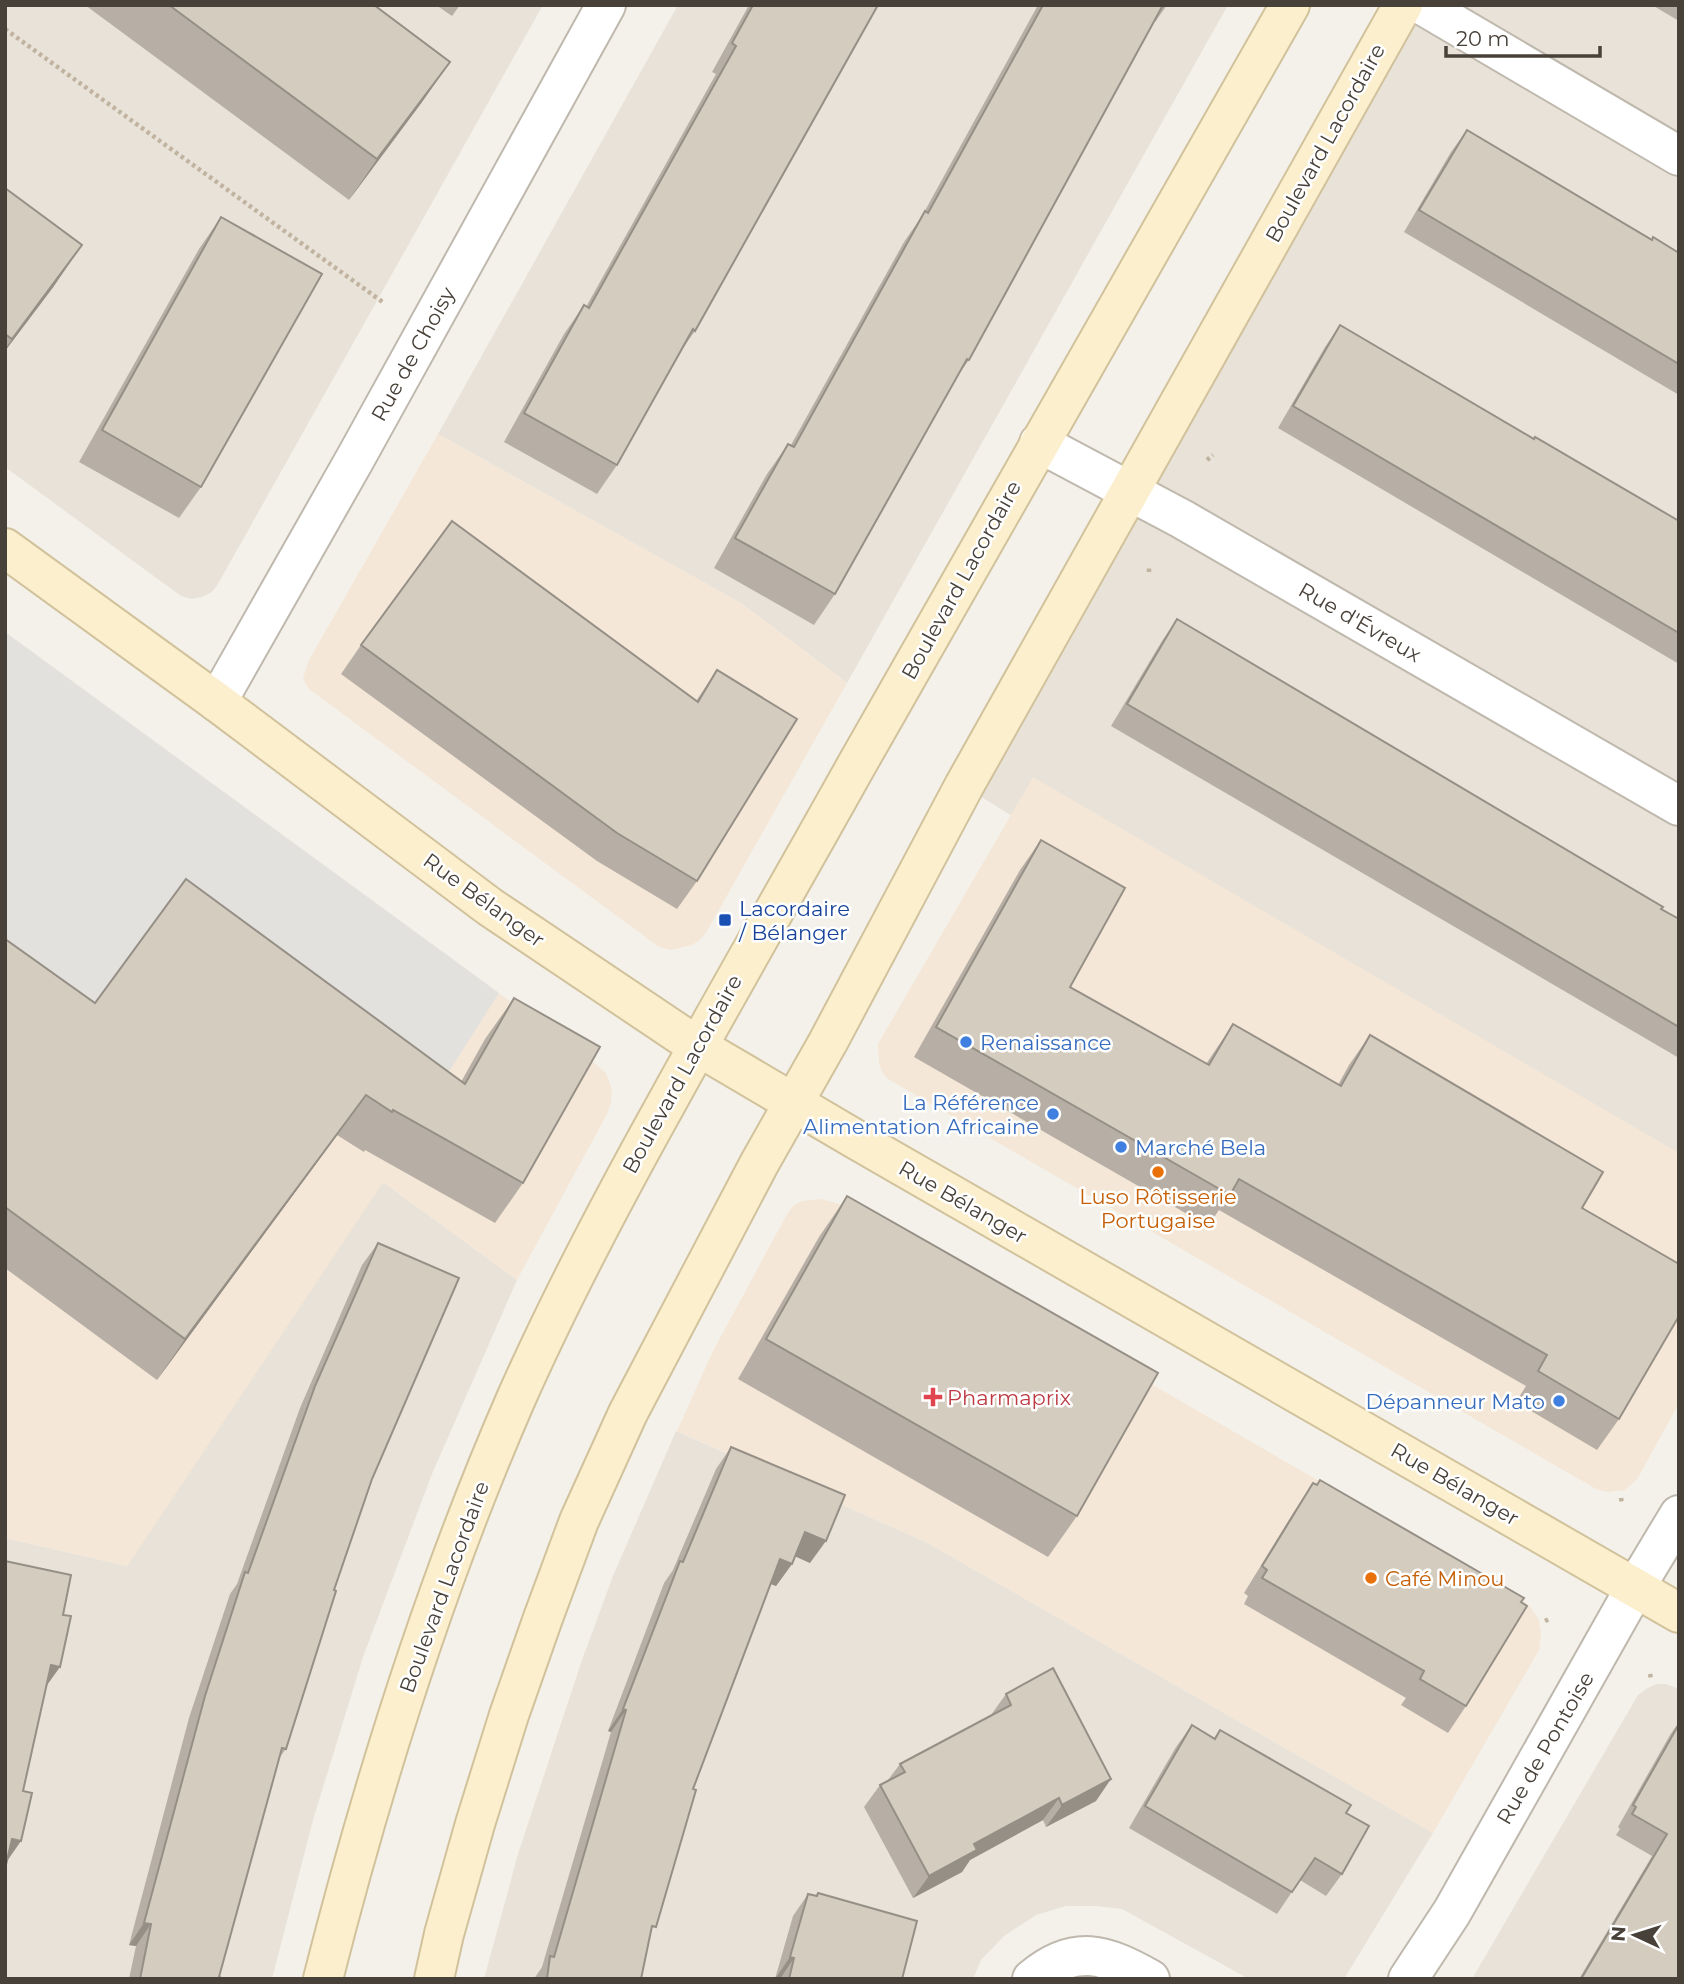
<svg xmlns="http://www.w3.org/2000/svg" width="1684" height="1984" font-family="Montserrat,sans-serif">
	<rect width="100%" height="100%" fill="#f4f1ea"/>
	<g fill="#e8e2d9">
		<path d="M5,5H543L218,584L212,592L202,597L191,599L181,596L5,467Z"/>
		<path d="M678,5H1228L847,683L741,603L438,434Z"/>
		<path d="M1403,5H1679V1233L964,786Z"/>
		<path d="M383,1182L517,1280L432,1474L363,1657L313,1820L272,1979H5V1538L127,1566Z"/>
		<path d="M676,1431L926,1542L1433,1833L1344,1979H1249L1122,1909L1095,1906H1066L1036,1915L1004,1936L981,1960L973,1979H484L518,1854L582,1660L613,1576Z"/>
		<path d="M1656,1684H1666L1679,1689V1979H1472L1638,1695L1646,1689Z"/>
	</g>
	<g fill="#f4e7d7">
		<path d="M438,434L741,603L847,683L707,931L701,939L692,945L671,950L659,947L309,689L305,683L303,678L309,660Z"/>
		<path d="M5,632L593,1062L606,1073L612,1090L611,1102L607,1114L517,1280L383,1182L127,1566L5,1538Z"/>
		<path d="M1033,777L1679,1153V1403L1638,1478L1625,1490L1607,1492L1596,1489L888,1079L882,1072L879,1064L878,1044Z"/>
		<path d="M821,1199L839,1204L1522,1598L1531,1608L1539,1620L1541,1634L1539,1650L1433,1833L926,1542L677,1431L712,1353L786,1216L793,1206L802,1201Z"/>
	</g>
	<path fill="#e3e1de" d="M5,632L499,993L422,1114L67,1043L5,998Z"/>
	<g fill="none" stroke-linecap="round" stroke-linejoin="round">
		<defs>
			<g id="street">
				<path d="M1422,5L1679,156"/>
				<path d="M1039,443L1182,519L1679,806"/>
				<path d="M217,702L355,459L606,5"/>
				<path d="M1032,1979C1075,1943 1105,1954 1150,1979"/>
				<path d="M1408,1979L1452,1912L1635,1588L1679,1515"/>
			</g>
			<g id="secondary">
				<path d="M5,548L217,702L490,907L697,1046L855,1139L1679,1613"/>
				<path d="M323,1979C373,1782 434,1587 515,1401C560,1299 612,1201 666,1104C728,991 793,879 856,766C1000,512 1144,258 1290,5"/>
				<path d="M434,1979L444,1934L475,1824L509,1715L543,1618L579,1521L628,1413L759,1164L828,1042L964,786L1403,5"/>
			</g>
		</defs>
		<use href="#street" stroke="#bfb8ad" stroke-width="42"/>
		<use href="#secondary" stroke="#d1c29c" stroke-width="42"/>
		<g stroke="#c0b39f" stroke-width="4.5" stroke-dasharray="3.5 3.5" stroke-linecap="butt">
			<path d="M5,29L384,303"/>
			<path d="M1207,460L1213,455"/>
			<path d="M1149,572V565"/>
			<path d="M1621,1498L1622,1504"/>
			<path d="M1545,1621L1551,1618"/>
			<path d="M1650,1674L1651,1679"/>
		</g>
		<use href="#street" stroke="#fff" stroke-width="38"/>
		<use href="#secondary" stroke="#fbefcd" stroke-width="38"/>
	</g>
	<g fill="#b7afa5">
		<path d="M85,5H374L450,62L422,102L349,200Z"/>
		<path d="M436,5H460L452,16Z"/>
		<path d="M749,5H878L695,331L678,355L617,465L597,494L504,442L564,334L584,305L586,307L716,74L712,72Z"/>
		<path d="M1038,5H1167L1155,22L1154,21L969,360L958,375L835,594L814,625L714,568L767,474L788,444L791,445L904,242L922,216Z"/>
		<path d="M1652,5H1679V21Z"/>
		<path d="M1467,130L1652,239L1679,253V395L1404,232L1451,152Z"/>
		<path d="M5,188L54,286L5,351Z"/>
		<path d="M221,217L201,487L179,518L79,462L199,249Z"/>
		<path d="M1340,325L1534,439L1679,521V664L1278,428L1325,347Z"/>
		<path d="M1177,619L1679,919V1058L1111,726L1162,641Z"/>
		<path d="M361,645L696,701L717,670L697,881L677,909L597,861L341,674Z"/>
		<path d="M1041,840L1070,987L1206,1064L1233,1024L1338,1085L1349,1065L1370,1035L1582,1208L1619,1419L1597,1450L1516,1402L1526,1386L1219,1210L1208,1226L914,1057L1020,870Z"/>
		<path d="M5,939L95,1003L461,1082L485,1039L514,998L523,1183L495,1223L365,1150L364,1152L337,1135L157,1380L5,1268Z"/>
		<path d="M847,1196L1077,1516L1048,1557L738,1379L819,1237Z"/>
		<path d="M378,1243L372,1479L334,1590L286,1749L279,1758L219,1977L224,1979H129L136,1946L129,1945L189,1718L230,1594L237,1584L300,1408L362,1265Z"/>
		<path d="M731,1447L810,1563L795,1556L792,1564L776,1586L770,1584L693,1789L650,1935L641,1979H534L542,1967L611,1732L608,1731L664,1583L673,1570L716,1469Z"/>
		<path d="M1313,1483L1521,1602L1466,1706L1448,1733L1401,1705L1406,1698L1244,1604L1248,1596L1244,1593L1295,1510Z"/>
		<path d="M1006,1694L1096,1801L1046,1827L1043,1820L970,1860L962,1872L913,1898L864,1807L880,1785L888,1780L900,1764L991,1715Z"/>
		<path d="M1679,1722V1979H1579L1652,1856L1616,1835L1620,1829L1618,1827L1670,1735Z"/>
		<path d="M1192,1725L1214,1738L1220,1730L1346,1813L1342,1874L1326,1896L1300,1880L1277,1914L1129,1828L1176,1747Z"/>
		<path d="M818,1893L902,1979H775L793,1916L808,1894L816,1896Z"/>
	</g>
	<g fill="#958f86">
		<path d="M450,62L422,102L349,200L377,159Z"/>
		<path d="M82,245L54,286L5,351V349Z"/>
		<path d="M366,1095L337,1135L157,1380L185,1339Z"/>
		<path d="M805,1532L826,1541L810,1563L790,1554Z"/>
		<path d="M780,1559L792,1564L776,1586L764,1581Z"/>
		<path d="M51,1665L60,1667L37,1699Z"/>
		<path d="M623,1709L626,1710L611,1732L608,1731Z"/>
		<path d="M1111,1779L1096,1801L1046,1827L1062,1805Z"/>
		<path d="M1059,1798L1043,1820L970,1860L962,1872L913,1898L929,1876L974,1844Z"/>
		<path d="M12,1839L21,1841L5,1864Z"/>
		<path d="M144,1923L151,1924L136,1946L129,1945Z"/>
		<path d="M790,1957L794,1958L780,1979H775Z"/>
	</g>
	<g fill="#d5ccc0" stroke="#958f86" stroke-width="2">
		<path d="M169,5H374L450,62L377,159Z"/>
		<path d="M753,5H878L695,331L693,329L617,465L524,413L584,305L589,308L736,46L732,43Z"/>
		<path d="M1043,5H1163L969,360L967,359L835,594L735,538L788,444L794,447L925,211L928,213Z"/>
		<path d="M1467,130L1652,240L1653,237L1679,253V364L1419,210Z"/>
		<path d="M5,188L82,245L12,339L5,334Z"/>
		<path d="M221,217L322,274L201,487L102,430Z"/>
		<path d="M1340,325L1534,439L1535,437L1679,521V633L1293,406Z"/>
		<path d="M452,521L698,702L717,670L797,719L697,881L617,833L361,645Z"/>
		<path d="M1177,619L1663,907L1661,909L1679,919V1027L1127,704Z"/>
		<path d="M1041,840L1125,888L1070,987L1209,1065L1233,1024L1341,1086L1370,1035L1603,1172L1582,1208L1679,1264V1316L1619,1419L1538,1371L1547,1355L1239,1179L1230,1195L936,1027Z"/>
		<path d="M186,879L465,1084L514,998L600,1047L523,1183L393,1110L392,1112L366,1095L185,1339L5,1207V939L95,1003Z"/>
		<path d="M847,1196L1158,1373L1077,1516L766,1339Z"/>
		<path d="M378,1243L459,1278L372,1479L334,1590L336,1591L286,1749L282,1748L219,1977L224,1979H140L151,1924L144,1923L205,1696L245,1572L248,1573L315,1386Z"/>
		<path d="M731,1447L845,1495L826,1541L805,1532L792,1564L780,1559L693,1789L696,1790L656,1927L652,1926L641,1979H547L550,1956L554,1957L626,1710L623,1709L680,1561L683,1562Z"/>
		<path d="M1320,1480L1524,1598L1521,1602L1527,1606L1466,1706L1420,1679L1424,1671L1262,1578L1267,1570L1262,1566L1313,1483L1317,1485Z"/>
		<path d="M5,1561L71,1575L63,1615L71,1616L60,1667L51,1665L23,1791L32,1793L21,1841L12,1839L5,1869Z"/>
		<path d="M1053,1668L1111,1779L1062,1805L1059,1798L974,1844L977,1850L929,1876L880,1785L905,1772L900,1764L1011,1705L1006,1694Z"/>
		<path d="M1679,1724V1979H1581L1667,1834L1632,1814L1636,1807L1633,1805Z"/>
		<path d="M1192,1725L1215,1739L1220,1730L1351,1805L1346,1813L1369,1826L1342,1874L1315,1858L1292,1892L1145,1806Z"/>
		<path d="M818,1893L917,1921L902,1979H789L794,1958L790,1957L808,1894L817,1896Z"/>
	</g>
	<rect fill="#1a4fb4" stroke="#fff" stroke-width="2.5" x="718" y="913" width="14" height="14" rx="3.5"/>
	<g fill="#3f7fe0" stroke="#fff" stroke-width="2.5">
		<circle cx="966" cy="1042" r="7"/>
		<circle cx="1053" cy="1114" r="7"/>
		<circle cx="1121" cy="1147" r="7"/>
		<circle cx="1559" cy="1401" r="7"/>
	</g>
	<g fill="#e8710a" stroke="#fff" stroke-width="2.5">
		<circle cx="1158" cy="1172" r="7"/>
		<circle cx="1371" cy="1578" r="7"/>
	</g>
	<path fill="#e0444e" stroke="#fff" stroke-width="2.5" d="M929.5 1386.5h7v7h7v7h-7v7h-7v-7h-7v-7h7z"/>
	<g text-anchor="middle" dominant-baseline="central" stroke-width="5" stroke-linejoin="round" paint-order="stroke">
		<g font-size="21" fill="#484139" stroke="#fff">
			<text transform="translate(1325 143) rotate(-61)">Boulevard Lacordaire</text>
			<text transform="translate(413 354) rotate(-61)">Rue de Choisy</text>
			<text transform="translate(961 580) rotate(-61)">Boulevard Lacordaire</text>
			<text transform="translate(1360 622) rotate(30)">Rue d'Évreux</text>
			<text transform="translate(484 900) rotate(36)">Rue Bélanger</text>
			<text transform="translate(682 1074) rotate(-61)">Boulevard Lacordaire</text>
			<text transform="translate(963 1202) rotate(30)">Rue Bélanger</text>
			<text transform="translate(1455 1484) rotate(30)">Rue Bélanger</text>
			<text transform="translate(444 1587) rotate(-70)">Boulevard Lacordaire</text>
			<text transform="translate(1545 1748) rotate(-60)">Rue de Pontoise</text>
		</g>
		<g font-size="21" fill="#164399" stroke="#fff" text-anchor="start">
			<text x="739" y="908">Lacordaire<tspan x="739" dy="24">/ Bélanger</tspan></text>
		</g>
		<g font-size="21" fill="#366cbe" stroke="#fff" text-anchor="start">
			<text x="980" y="1042">Renaissance</text>
			<text x="1039" y="1102" text-anchor="end">La Référence<tspan x="1039" dy="24">Alimentation Africaine</tspan></text>
			<text x="1135" y="1147">Marché Bela</text>
			<text x="1545" y="1401" text-anchor="end">Dépanneur Mato</text>
		</g>
		<g font-size="21" fill="#c56008" stroke="#fff">
			<text x="1158" y="1196">Luso Rôtisserie<tspan x="1158" dy="24">Portugaise</tspan></text>
			<text x="1385" y="1578" text-anchor="start">Café Minou</text>
		</g>
		<g font-size="21" fill="#be3a42" stroke="#fff" text-anchor="start">
			<text x="947" y="1397">Pharmaprix</text>
		</g>
	</g>
	<rect width="1684" height="1984" fill="none" stroke="#484139" stroke-width="14"/>
	<g transform="translate(1635 1935) rotate(274)" stroke="#ffffff" stroke-width="5" paint-order="stroke">
	<path d="M0-5L12 26L0 18L-12 26Z" fill="#484139"/>
	<text y="-10" font-size="19" font-weight="bold" text-anchor="middle" fill="#484139">N</text>
	</g>
	<path d="M1446 46v10h154v-10" fill="none" stroke="#484139" stroke-width="3.5"/>
	<text x="1456" y="46" font-size="21" fill="#484139" stroke="#ffffff" stroke-width="5" paint-order="stroke">20 m</text>
</svg>
